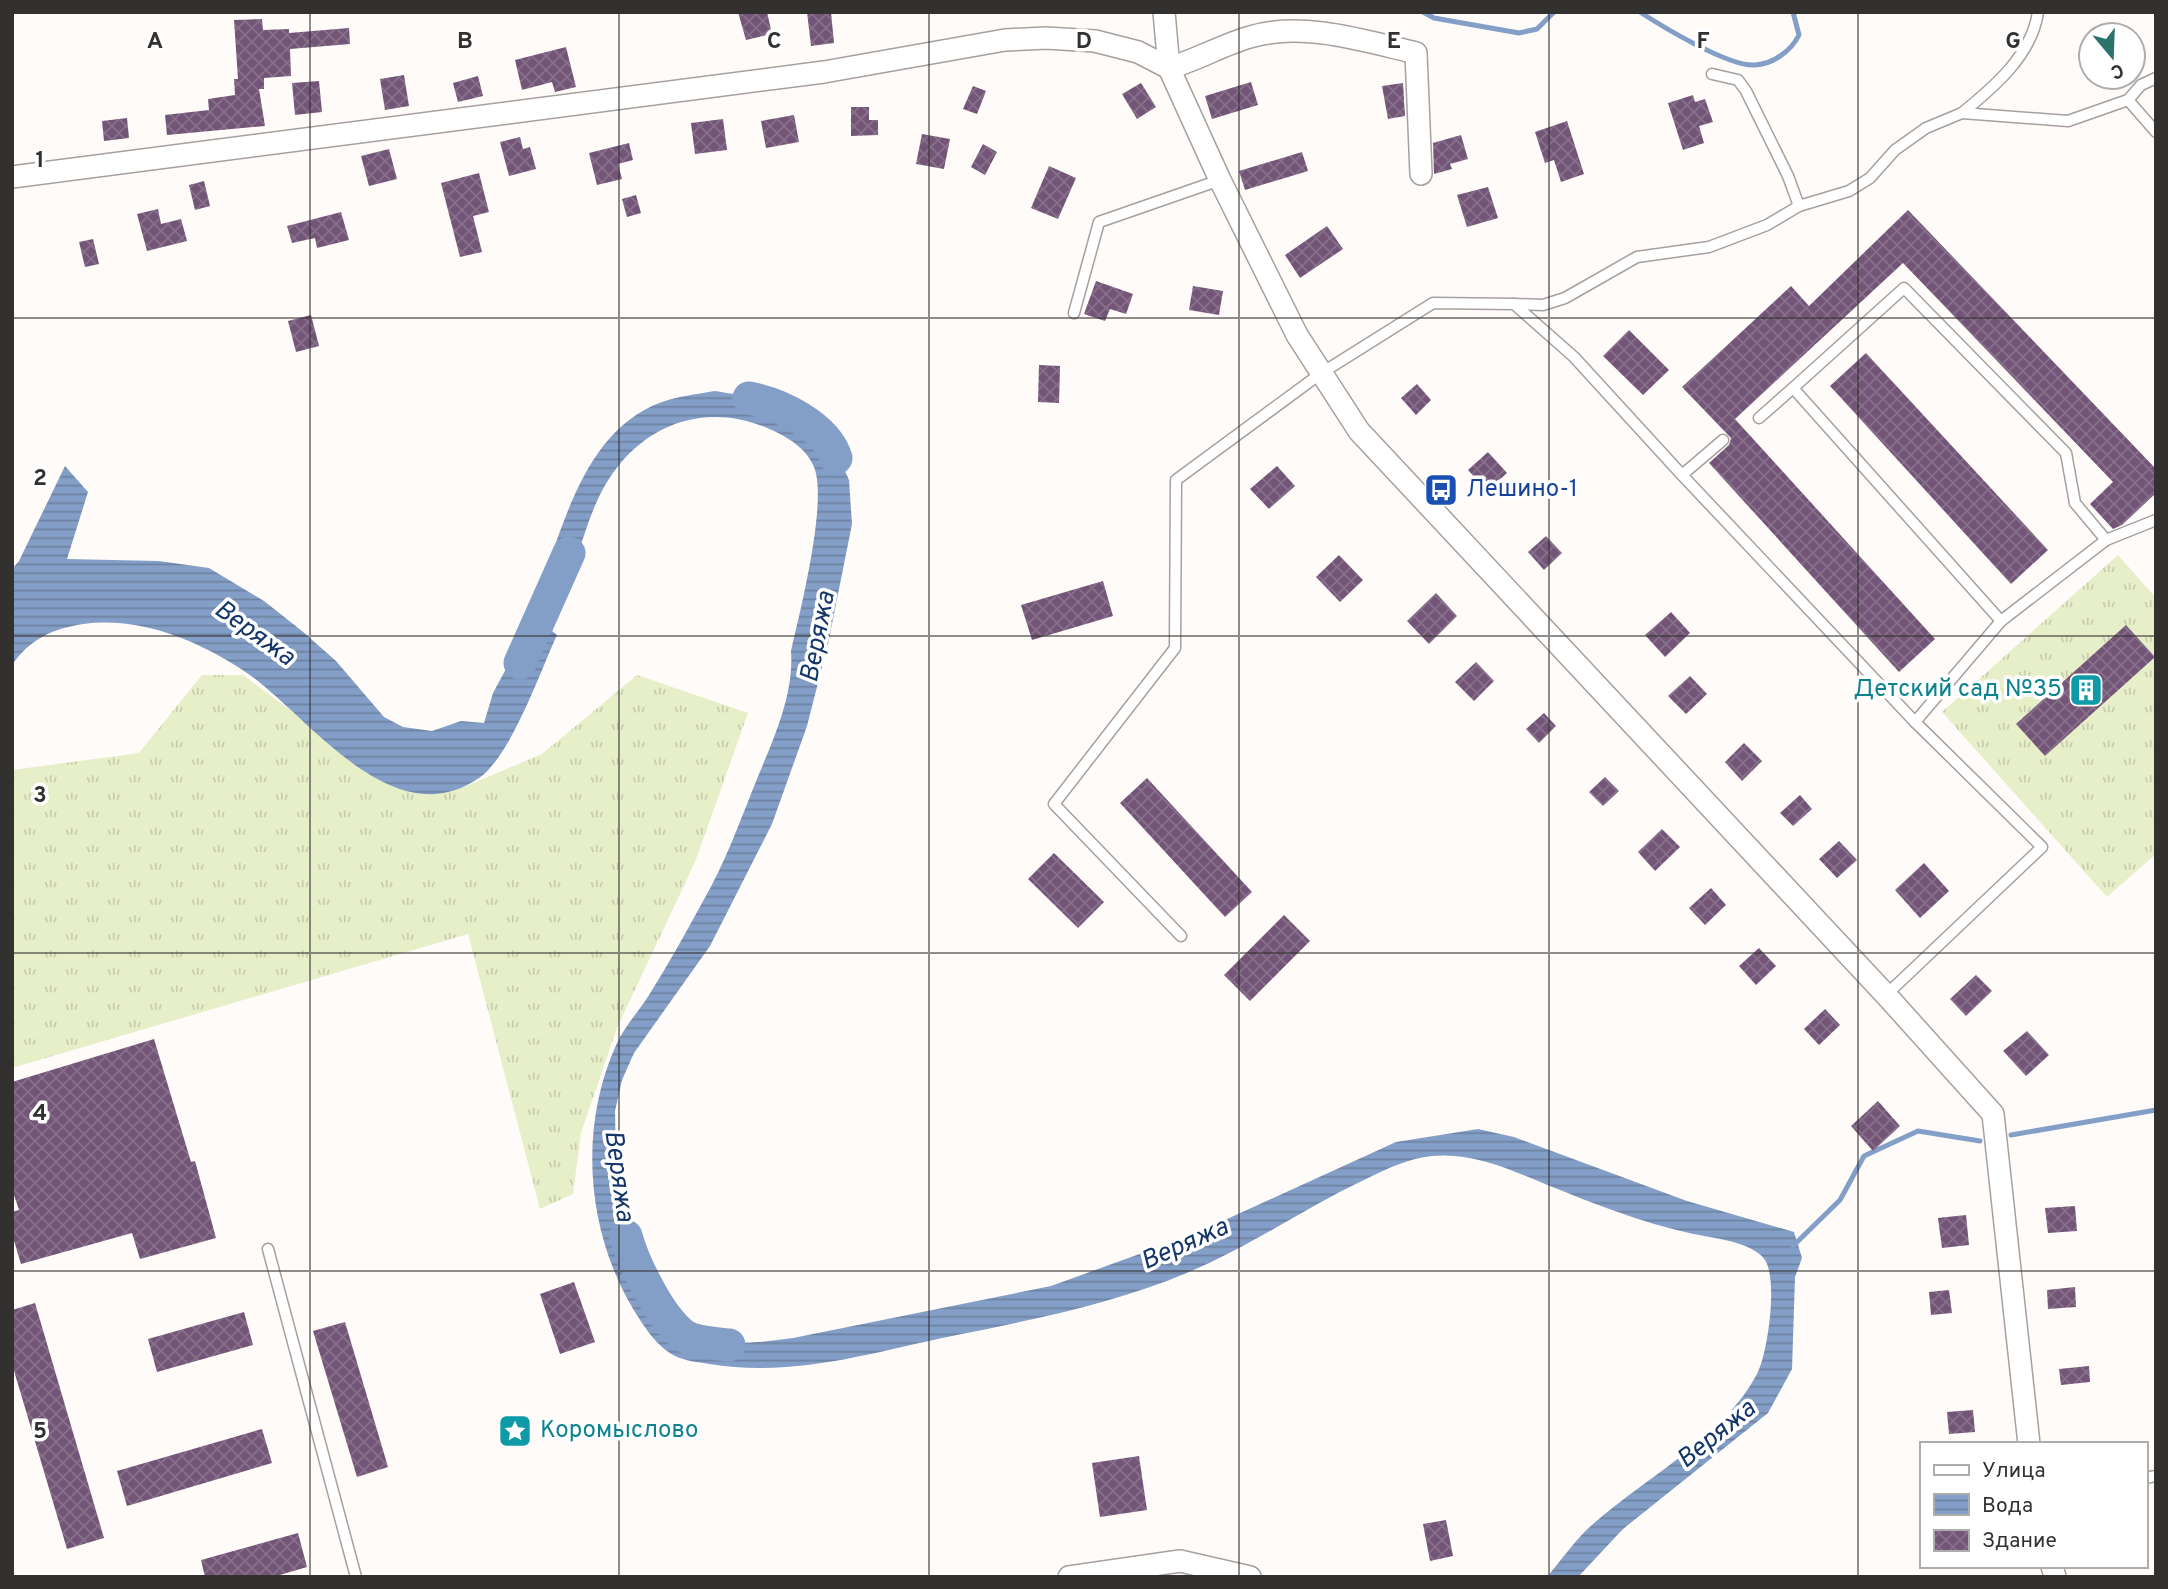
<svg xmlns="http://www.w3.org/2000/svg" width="2168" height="1589" font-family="Overpass,sans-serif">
	<defs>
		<pattern id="grass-tufts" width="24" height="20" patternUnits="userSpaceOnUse" patternTransform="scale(1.75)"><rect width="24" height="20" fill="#e7efc9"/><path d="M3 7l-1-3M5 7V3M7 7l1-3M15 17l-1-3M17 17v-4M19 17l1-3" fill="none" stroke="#c7cdad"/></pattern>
		<pattern id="water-rules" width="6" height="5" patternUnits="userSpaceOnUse" patternTransform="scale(1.75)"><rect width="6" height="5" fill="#849fc7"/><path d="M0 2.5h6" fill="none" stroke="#6d82a2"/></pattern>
		<pattern id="building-cross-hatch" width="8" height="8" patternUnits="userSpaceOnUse" patternTransform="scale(1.75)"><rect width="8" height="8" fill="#735578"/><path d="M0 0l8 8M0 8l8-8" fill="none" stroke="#87708a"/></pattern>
	</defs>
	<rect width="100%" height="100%" fill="#fefbf9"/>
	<g fill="url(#grass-tufts)">
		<path d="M2118,555L2156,598V854L2107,897L1942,712Z"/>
		<path d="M202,675H243L381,777L459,789L542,754L637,675L748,713L695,862L617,1028L581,1133L573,1194L540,1209L468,934L12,1068V770L139,753Z"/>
	</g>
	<g fill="url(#water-rules)">
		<path d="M715,391L751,397L790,413L830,438L849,480L852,524L828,644L807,726L772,824L710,946L634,1053L622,1080L615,1111L616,1166L631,1249L642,1280L683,1335C719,1347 756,1343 793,1338L1051,1286L1192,1235L1396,1142L1478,1129L1514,1137L1687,1201L1794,1232L1802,1258L1795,1277L1792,1369L1768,1413L1623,1529L1578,1577H1547C1562,1559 1576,1539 1593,1524C1645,1478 1724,1437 1757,1374C1768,1353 1778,1280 1765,1260C1752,1241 1711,1238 1689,1233C1640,1222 1592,1203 1545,1184C1509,1169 1472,1152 1432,1156C1410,1158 1386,1169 1366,1179C1306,1207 1251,1246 1189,1272C1114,1304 1031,1320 952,1336C870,1353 792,1378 709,1364C698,1362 685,1361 675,1356C662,1350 650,1335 642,1323C587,1242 576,1132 617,1043C625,1026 639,1011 649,995C668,965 685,934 702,903C726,862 741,818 759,774C775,736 794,693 791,651C800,612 828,501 814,467C807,450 792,440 776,432C712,400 645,420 607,482C586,516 578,563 561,601L541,584C566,518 587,429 662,402C678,396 698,394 715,391Z"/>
		<path d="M65,466L88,492L67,559L159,561L209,568L264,601L302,631L336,661L384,717L403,727L432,731L461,721L484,723L493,693L534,617L557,635C540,672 511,756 479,778C392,838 308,715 247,673C200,641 140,616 83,624C52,629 30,639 12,665V569L19,561Z"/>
	</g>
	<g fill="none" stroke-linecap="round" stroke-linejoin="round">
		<g stroke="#849fc7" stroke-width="5">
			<path d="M1423,12L1434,18L1519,33L1537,29L1554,12"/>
			<path d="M1640,12C1663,27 1729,67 1755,65C1773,64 1791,51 1799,35L1793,12"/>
			<path d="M2011,1135L2156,1110"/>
			<path d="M1793,1246L1840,1200L1864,1156L1918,1131L1980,1141"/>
		</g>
		<g stroke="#849fc7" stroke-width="33">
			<path d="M749,398C780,404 826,426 836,458"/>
			<path d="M520,663L569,553"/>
			<path d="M626,1236C633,1262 664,1329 691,1339C703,1343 717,1344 729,1345"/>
		</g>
	</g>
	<g fill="url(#building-cross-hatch)">
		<path d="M738,12H767L772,34L746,40Z"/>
		<path d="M807,12H831L834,43L811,46Z"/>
		<path d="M262,19L263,30L289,29V33L349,28L350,44L290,49L291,76L264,78V89H259L265,126L167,135L165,115L209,110L208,99L235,95L234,79H238L234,20Z"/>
		<path d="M566,47L576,87L555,92L552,82L522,90L515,60Z"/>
		<path d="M404,75L409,106L385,110L380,79Z"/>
		<path d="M478,76L483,96L458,102L453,83Z"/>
		<path d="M319,81L322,112L295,115L292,83Z"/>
		<path d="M1251,82L1258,105L1212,119L1205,96Z"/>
		<path d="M1141,83L1156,107L1137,119L1122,94Z"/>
		<path d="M1403,83L1405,116L1388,119L1382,86Z"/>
		<path d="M973,86L986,91L977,114L963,109Z"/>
		<path d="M1693,95L1695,102L1705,99L1713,122L1699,126L1704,143L1683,150L1668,103Z"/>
		<path d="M851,107H869V120H878V135L851,136Z"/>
		<path d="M794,115L799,142L766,148L761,121Z"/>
		<path d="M127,118L129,138L104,141L102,121Z"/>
		<path d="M723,119L727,150L695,154L691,123Z"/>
		<path d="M1567,121L1584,174L1561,182L1554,160L1545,163L1535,132Z"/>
		<path d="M922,134L950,139L944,169L916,164Z"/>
		<path d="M1461,135L1468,159L1450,164L1452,169L1434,174L1433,143Z"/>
		<path d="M520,137L523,149L530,147L536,169L509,176L500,142Z"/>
		<path d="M629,143L633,160L618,164L622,179L597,185L589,153Z"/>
		<path d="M983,144L997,152L985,175L971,167Z"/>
		<path d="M389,149L397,179L369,186L361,156Z"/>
		<path d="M1302,152L1308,171L1245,190L1239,171Z"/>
		<path d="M1049,166L1076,178L1058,219L1031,208Z"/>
		<path d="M479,173L489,212L473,216L482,252L460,257L441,183Z"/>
		<path d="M204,181L210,206L195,210L189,185Z"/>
		<path d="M1488,187L1498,218L1467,227L1457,195Z"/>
		<path d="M636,195L641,213L627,217L622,199Z"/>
		<path d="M158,209L161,224L181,219L187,241L147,251L137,214Z"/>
		<path d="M1908,210L2156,469V493L2122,525L2113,529L2090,504L2113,482L1903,263L1735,419L1935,639L1899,672L1709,463L1729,445L1731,438L1682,387L1791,286L1809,306Z"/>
		<path d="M341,212L349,240L317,248L315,238L292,243L287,226Z"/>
		<path d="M1327,226L1343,249L1300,278L1285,255Z"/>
		<path d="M93,239L99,264L85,267L79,242Z"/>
		<path d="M1096,281L1133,294L1126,314L1110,309L1105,321L1084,314Z"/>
		<path d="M1193,286L1223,291L1219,315L1189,310Z"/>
		<path d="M311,315L319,346L296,352L288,321Z"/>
		<path d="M1629,330L1669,370L1643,395L1603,356Z"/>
		<path d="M1866,353L2048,550L2011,584L1830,386Z"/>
		<path d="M1039,365L1060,366L1059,403L1038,402Z"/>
		<path d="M1417,384L1431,400L1416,415L1401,398Z"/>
		<path d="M1488,452L1507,473L1487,491L1468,470Z"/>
		<path d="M1277,466L1295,486L1269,509L1250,489Z"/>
		<path d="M1546,536L1562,553L1544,570L1528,552Z"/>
		<path d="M1339,555L1363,580L1340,602L1316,577Z"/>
		<path d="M1103,581L1113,616L1032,640L1021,605Z"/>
		<path d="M1436,593L1457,616L1429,644L1407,621Z"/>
		<path d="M1671,612L1690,633L1665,657L1645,635Z"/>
		<path d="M2126,625L2155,657L2045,756L2016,724Z"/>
		<path d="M1476,662L1494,681L1474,701L1455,682Z"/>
		<path d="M1690,676L1707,694L1686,714L1668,696Z"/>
		<path d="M1544,713L1556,726L1539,743L1526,729Z"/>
		<path d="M1744,743L1762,761L1742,781L1725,762Z"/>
		<path d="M1605,777L1619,791L1603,806L1589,792Z"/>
		<path d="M1147,778L1252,892L1225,917L1120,803Z"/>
		<path d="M1800,795L1812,809L1793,826L1780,813Z"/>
		<path d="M1662,829L1680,847L1655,871L1638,852Z"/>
		<path d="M1839,841L1857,860L1837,878L1819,859Z"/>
		<path d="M1054,853L1104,902L1078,928L1028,879Z"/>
		<path d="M1924,863L1949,891L1920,918L1895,890Z"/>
		<path d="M1711,888L1726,905L1705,925L1689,908Z"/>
		<path d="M1284,915L1310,941L1250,1001L1224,975Z"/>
		<path d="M1759,948L1776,966L1756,985L1739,966Z"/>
		<path d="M1976,975L1992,991L1966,1016L1950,999Z"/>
		<path d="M1825,1009L1840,1025L1819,1045L1804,1029Z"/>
		<path d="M2027,1031L2049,1055L2026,1076L2003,1051Z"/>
		<path d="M154,1039L191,1162L195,1161L216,1238L140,1259L132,1233L21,1264L12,1234V1212L19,1210L12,1189V1082Z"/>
		<path d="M1878,1101L1900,1126L1873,1151L1851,1126Z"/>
		<path d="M2075,1206L2077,1231L2048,1233L2045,1208Z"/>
		<path d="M1966,1215L1969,1245L1942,1248L1938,1218Z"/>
		<path d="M574,1282L595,1342L560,1354L540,1294Z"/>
		<path d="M2075,1287L2076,1307L2048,1309L2047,1290Z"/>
		<path d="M1949,1290L1952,1313L1931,1315L1929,1292Z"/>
		<path d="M35,1303L104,1538L67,1549L12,1364V1310Z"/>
		<path d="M244,1312L253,1345L157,1372L148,1339Z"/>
		<path d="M345,1322L388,1467L357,1477L313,1331Z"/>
		<path d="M2089,1366L2090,1382L2061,1385L2059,1369Z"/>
		<path d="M1973,1410L1975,1432L1949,1434L1947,1412Z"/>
		<path d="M262,1429L272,1463L127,1506L117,1471Z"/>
		<path d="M1139,1456L1147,1510L1100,1517L1092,1463Z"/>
		<path d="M1446,1520L1453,1556L1430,1561L1423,1524Z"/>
		<path d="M298,1533L307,1567L273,1577H205L201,1560Z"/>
	</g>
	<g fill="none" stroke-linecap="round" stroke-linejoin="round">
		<defs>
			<g id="lane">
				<path d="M1712,74L1738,80L1746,91L1788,176L1799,206"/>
				<path d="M2128,100L2141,85L2156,78"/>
				<path d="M1962,113C1994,87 2032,55 2038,12"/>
				<path d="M1514,304L1543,305L1565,298L1637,257L1709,247L1767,225L1799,206L1849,191L1870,178L1895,150L1926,128L1962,113L2068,121L2128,100L2156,132"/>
				<path d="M1074,313L1099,222L1220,180"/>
				<path d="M1759,418L1793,388"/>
				<path d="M1682,475L1915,722"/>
				<path d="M2001,621L1793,388L1904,288L2066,453L2075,503L2106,540"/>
				<path d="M1181,936L1054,804L1175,648L1176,480L1320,374L1433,303L1514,304L1574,357L1682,475L1723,440"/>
				<path d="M1886,995L2042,847L1915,722L2001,621L2106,540L2156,520"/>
				<path d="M268,1249L356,1577"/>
				<path d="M2145,1478L2156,1476"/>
			</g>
			<g id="street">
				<path d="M1164,12L1169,68L1220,180L1297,335L1359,431L1886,995L1993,1114L2029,1444"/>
				<path d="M12,177L824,72L1005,40L1046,38L1095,41L1138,52L1169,68C1197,60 1222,45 1250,37C1302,21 1365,41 1416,53L1421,174"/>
				<path d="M2052,1566L2055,1577"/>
				<path d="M1069,1577L1180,1561L1250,1577"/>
			</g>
		</defs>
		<use href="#lane" stroke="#a6a09e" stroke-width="13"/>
		<use href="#street" stroke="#a6a09e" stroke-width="24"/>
		<use href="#lane" stroke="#fff" stroke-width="10"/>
		<use href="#street" stroke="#fff" stroke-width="21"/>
	</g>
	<path fill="none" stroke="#333130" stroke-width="2" stroke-opacity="0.55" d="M310,12V1577M619,12V1577M929,12V1577M1239,12V1577M1549,12V1577M1858,12V1577M12,318H2156M12,636H2156M12,953H2156M12,1271H2156"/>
	<defs>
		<symbol id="bus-square" viewBox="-11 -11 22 22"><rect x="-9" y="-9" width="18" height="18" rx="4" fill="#1a4fb4" stroke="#fff"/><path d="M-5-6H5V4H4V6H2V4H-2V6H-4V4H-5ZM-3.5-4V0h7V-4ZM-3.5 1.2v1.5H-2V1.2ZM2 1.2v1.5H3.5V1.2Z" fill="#fff"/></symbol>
		<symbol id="building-square" viewBox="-11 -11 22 22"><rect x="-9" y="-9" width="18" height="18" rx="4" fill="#0f9aa8" stroke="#fff"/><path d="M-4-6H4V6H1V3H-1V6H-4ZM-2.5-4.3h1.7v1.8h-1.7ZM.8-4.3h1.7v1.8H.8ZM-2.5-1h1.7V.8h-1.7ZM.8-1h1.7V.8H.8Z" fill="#fff"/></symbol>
		<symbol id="sight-square" viewBox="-11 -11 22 22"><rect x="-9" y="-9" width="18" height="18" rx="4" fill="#0f9aa8" stroke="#fff"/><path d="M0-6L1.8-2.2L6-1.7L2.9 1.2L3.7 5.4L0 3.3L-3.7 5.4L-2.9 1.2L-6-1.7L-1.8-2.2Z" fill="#fff"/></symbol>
	</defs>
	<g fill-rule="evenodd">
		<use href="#bus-square" x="1422" y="471" width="38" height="38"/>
		<use href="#building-square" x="2067" y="671" width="38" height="38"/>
		<use href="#sight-square" x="496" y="1412" width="38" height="38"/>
	</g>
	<g text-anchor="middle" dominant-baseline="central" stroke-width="7" stroke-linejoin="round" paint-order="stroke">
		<g font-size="24" fill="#164399" stroke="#fff" text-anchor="start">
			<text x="1466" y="490">Лешино-1</text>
		</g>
		<g font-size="24" fill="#0d838f" stroke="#fff" text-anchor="end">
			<text x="2062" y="690">Детский сад №35</text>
			<text x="540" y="1431" text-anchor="start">Коромыслово</text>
		</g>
		<g font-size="26" font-style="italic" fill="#153669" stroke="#fff">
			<text transform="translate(254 634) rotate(36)">Веряжа</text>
			<text transform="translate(819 637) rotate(-79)">Веряжа</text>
			<text transform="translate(618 1176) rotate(82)">Веряжа</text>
			<text transform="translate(1185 1245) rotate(-24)">Веряжа</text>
			<text transform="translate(1717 1435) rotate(-39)">Веряжа</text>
		</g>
	</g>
	<g font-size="23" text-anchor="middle" font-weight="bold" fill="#333130" stroke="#fff" stroke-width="7" stroke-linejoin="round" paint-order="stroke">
		<text x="155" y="48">A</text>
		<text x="465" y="48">B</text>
		<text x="774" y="48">C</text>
		<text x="1084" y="48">D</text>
		<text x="1394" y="48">E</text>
		<text x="1703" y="48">F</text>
		<text x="2013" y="48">G</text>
		<text x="40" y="167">1</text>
		<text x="40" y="485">2</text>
		<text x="40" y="802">3</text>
		<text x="40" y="1120">4</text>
		<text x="40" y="1438">5</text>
	</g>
	<rect width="2168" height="1589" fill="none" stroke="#333130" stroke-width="28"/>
	<rect x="1920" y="1442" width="228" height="126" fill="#ffffff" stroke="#adadac" stroke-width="2"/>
	<rect x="1934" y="1465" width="35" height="10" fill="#ffffff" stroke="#adadac" stroke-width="2"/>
	<text x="1982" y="1477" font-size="21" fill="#333130">Улица</text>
	<rect x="1934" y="1494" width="35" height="21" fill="url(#water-rules)" stroke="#adadac" stroke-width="2"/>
	<text x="1982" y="1512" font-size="21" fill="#333130">Вода</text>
	<rect x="1934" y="1530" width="35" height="21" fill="url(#building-cross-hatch)" stroke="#adadac" stroke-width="2"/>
	<text x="1982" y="1547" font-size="21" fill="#333130">Здание</text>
	<g transform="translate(2112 56) rotate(161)"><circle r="33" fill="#ffffff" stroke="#adadac" stroke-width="2"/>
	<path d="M0-5L12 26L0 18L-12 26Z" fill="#2c736c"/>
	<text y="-10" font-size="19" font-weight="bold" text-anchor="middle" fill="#333130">С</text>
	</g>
</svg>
